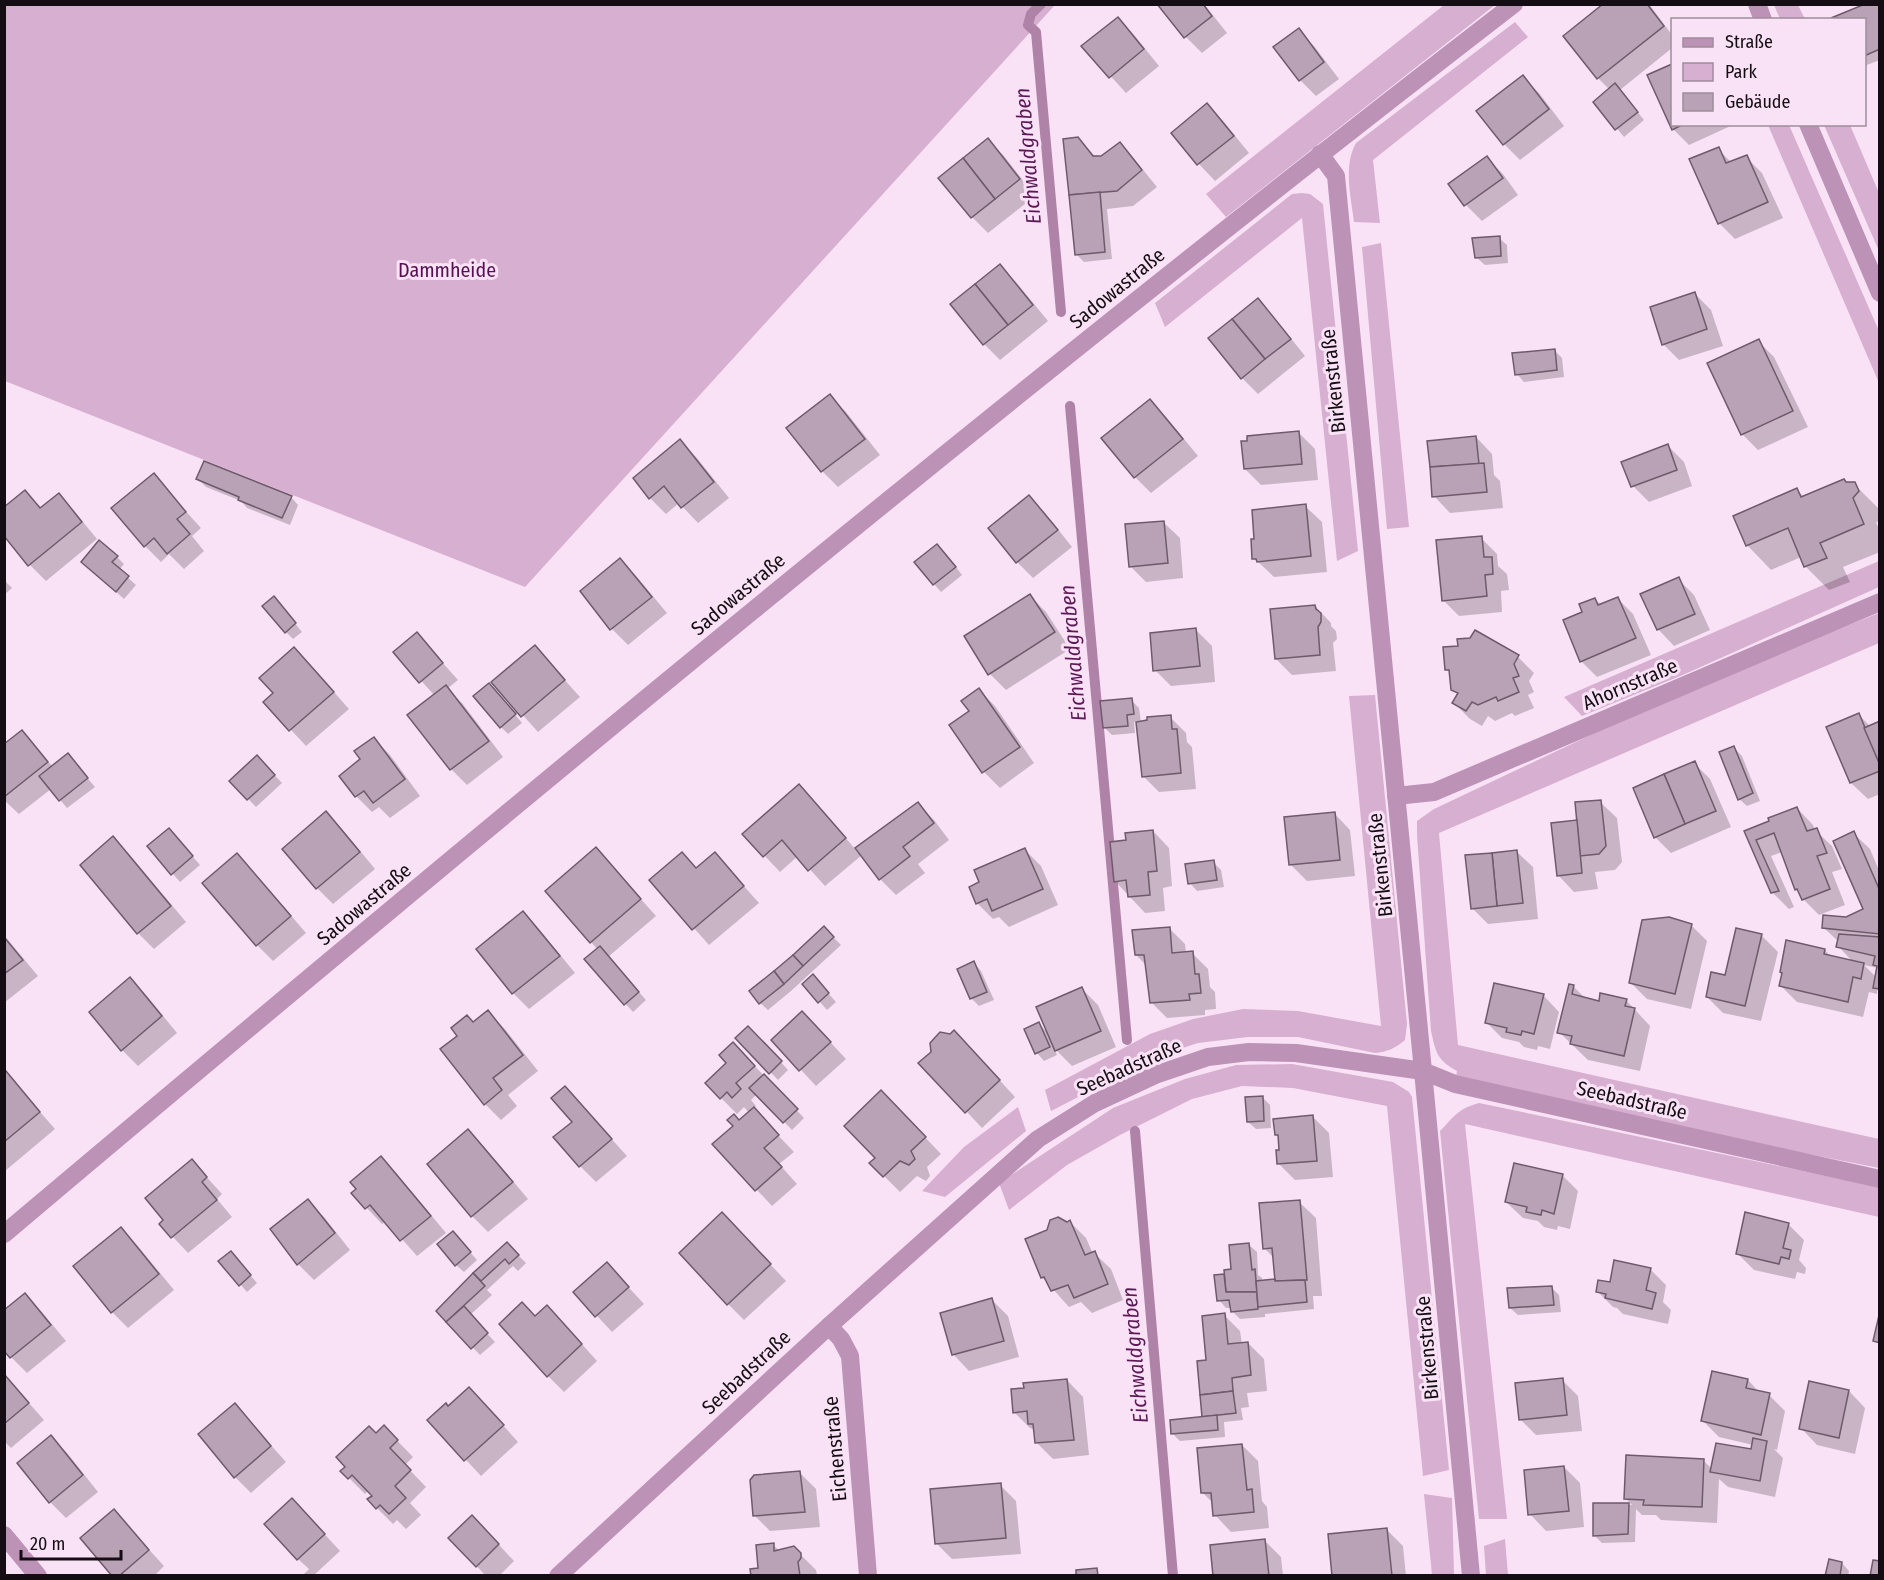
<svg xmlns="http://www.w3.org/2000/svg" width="1884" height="1580" font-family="'Fira Sans Condensed',sans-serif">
	<rect width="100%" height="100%" fill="#fae2f6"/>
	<g fill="#d7afd0">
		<path d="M4,5L5,4L1055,5L525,587L5,381Z"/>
		<path d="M1444,5H1495L1226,217L1206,194Z"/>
		<path d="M1774,5H1798L1805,19H1780Z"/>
		<path d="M1515,22L1528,37L1373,160L1380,223L1354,222C1351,197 1343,166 1356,143Z"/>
		<path d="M1768,125H1789L1879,331V383Z"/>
		<path d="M1824,125H1850L1879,193V251Z"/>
		<path d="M1302,193L1310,194L1323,204L1358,551L1337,561L1302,218L1165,327L1155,303L1292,194Z"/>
		<path d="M1381,243L1409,527L1387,529L1362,247Z"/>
		<path d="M1879,561V587L1685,674L1582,716L1564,697Z"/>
		<path d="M1879,613V643L1439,833L1458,1045L1879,1139V1168L1455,1084L1457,1071C1437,1060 1436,1053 1431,1031L1417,835V821L1434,809L1688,689Z"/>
		<path d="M1375,695L1407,1024L1405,1040C1396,1048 1387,1052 1375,1053L1298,1037H1248L1198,1043L1158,1056L1051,1111L1045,1090L1150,1034L1193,1019L1243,1009L1298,1011L1381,1026L1349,696Z"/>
		<path d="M1292,1064L1393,1082L1409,1092L1412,1097L1449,1470L1423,1476L1387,1106L1293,1088L1242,1086L1192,1099L1120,1135L1067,1165L1009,1210L999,1183L1113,1108L1185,1079L1236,1065Z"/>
		<path d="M1479,1103L1879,1187V1217L1465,1124L1507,1519H1479L1440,1131C1456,1115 1456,1110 1479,1103Z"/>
		<path d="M1018,1107L1026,1131L945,1197L922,1191L964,1147Z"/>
		<path d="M1424,1494L1452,1498L1454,1575H1432Z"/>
		<path d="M1505,1539L1508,1575H1486L1484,1546Z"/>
	</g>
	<g fill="#0003" fill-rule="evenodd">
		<path d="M1159,4H1204L1227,33L1202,53L1186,37Z"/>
		<path d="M1605,4H1649L1672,35V48L1620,90L1644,120L1624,137L1595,102L1610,90L1598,78L1565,36Z"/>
		<path d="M1868,4H1880V60L1864,66V20L1833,19Z"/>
		<path d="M1118,19L1134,35L1159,66L1126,93L1083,46Z"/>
		<path d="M1298,30L1314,46L1339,79L1316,96L1300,80Z"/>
		<path d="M1672,65V124H1735L1689,145L1673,129L1649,75Z"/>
		<path d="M1523,77L1539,93L1564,126L1520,160L1504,144L1479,111Z"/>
		<path d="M1207,105L1223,121L1249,153L1215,181L1199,164L1174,133Z"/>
		<path d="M1078,139L1096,157L1102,158L1119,144L1135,160L1157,187L1133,206L1107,209L1112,259L1084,262L1076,254Z"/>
		<path d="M988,140L1004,156L1035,196L988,233L972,217Z"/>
		<path d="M1718,149L1732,163L1746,157L1762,173L1783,218L1735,239L1719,223Z"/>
		<path d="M1487,158L1503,174L1518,195L1482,221L1466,205L1450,184Z"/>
		<path d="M1499,238L1507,245L1508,263L1485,265L1477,258Z"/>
		<path d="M1000,266L1016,282L1048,321L1000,360L984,344Z"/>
		<path d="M1695,294L1711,310L1723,346L1679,360L1663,344Z"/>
		<path d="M1258,300L1274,317L1305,356L1258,394L1242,378Z"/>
		<path d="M1758,341L1774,357L1808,427L1758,450L1742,434Z"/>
		<path d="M1555,351L1562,358L1564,377L1524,382L1517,374Z"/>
		<path d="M830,396L846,412L880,455L838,487L822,471L788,428Z"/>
		<path d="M1150,401L1166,417L1198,456L1151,493L1135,477L1103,438Z"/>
		<path d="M1299,433L1315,449L1318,480L1261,485L1245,469Z"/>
		<path d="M1476,437L1492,454L1494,475L1500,481L1503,508L1450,513L1434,496Z"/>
		<path d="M680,441L696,457L729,498L698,523L679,503L666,514L650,498Z"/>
		<path d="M1668,446L1684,462L1692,486L1649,502L1633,486Z"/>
		<path d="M153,475L201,528L192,536L204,551L184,569L169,554L161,562L145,546Z"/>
		<path d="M198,479L291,497L298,505L290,525L247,508L241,501L206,487Z"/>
		<path d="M1847,484H1854L1880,510V519L1876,523L1880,530V552L1843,567L1850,582L1829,590L1805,566L1801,557L1771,570L1747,545L1797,490L1804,497Z"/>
		<path d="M25,492L42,508L58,495L74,511L97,539L46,581L30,565Z"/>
		<path d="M1029,497L1045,513L1072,547L1033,578L1017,562L990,528Z"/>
		<path d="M1305,506L1322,522L1327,572L1274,577L1254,558Z"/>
		<path d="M1163,522L1180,538L1183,578L1146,582L1130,566Z"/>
		<path d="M1481,538L1497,554L1498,566L1507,574L1509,590L1501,591L1502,612L1459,616L1443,600Z"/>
		<path d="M945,553L962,575L941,592L934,584Z"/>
		<path d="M117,557L124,564L119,570L136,585L124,599L83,562Z"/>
		<path d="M620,560L636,576L667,613L628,645L612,629L582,591Z"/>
		<path d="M1678,579L1694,595L1710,630L1674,646L1658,629Z"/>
		<path d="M4,580L12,588L4,595Z"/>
		<path d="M1030,596L1046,612L1070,649L1006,690L990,674L966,637Z"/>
		<path d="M1617,598L1633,614L1651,655L1597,677L1581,661L1584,613L1595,599L1601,605Z"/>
		<path d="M281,606L302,632L293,639L286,632Z"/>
		<path d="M1315,606L1331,623V626L1336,631L1337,639L1333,643L1336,671L1292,675L1276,659Z"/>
		<path d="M1196,630L1212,646L1215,682L1171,686L1155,670Z"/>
		<path d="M417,634L458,680L447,689L462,703L503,757L467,785L451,769L435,696L395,652Z"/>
		<path d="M535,647L580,697L538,732L493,682Z"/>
		<path d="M1460,647L1518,657L1534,673L1529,681L1534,692L1528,695L1534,708L1515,716L1512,713L1495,721L1488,716L1482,726L1470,719L1454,703L1458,695L1453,689L1451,674L1447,669Z"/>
		<path d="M310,665L349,709L306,746L265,702Z"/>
		<path d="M979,690L995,706L1034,763L1000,788L984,772L971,711Z"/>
		<path d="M497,692L522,723L508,734L501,727Z"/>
		<path d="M1131,700L1139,708L1141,722L1170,717L1186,733L1187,742L1192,747L1196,789L1159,792L1143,776L1138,721L1134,722L1135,733L1112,735L1105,728Z"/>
		<path d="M1859,715L1871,727L1880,723V794L1868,799L1851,783L1828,727Z"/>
		<path d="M22,732L53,767L68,755L95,787L67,808L51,789L19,814L4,800V746Z"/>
		<path d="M374,739L390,755L420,796L390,818L379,807L372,812L356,796L341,776L363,760Z"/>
		<path d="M1734,748L1742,756L1760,801L1747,806L1739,799Z"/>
		<path d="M1694,763L1710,779L1731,827L1671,853L1655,837Z"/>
		<path d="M265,765L282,783L256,807L231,781Z"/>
		<path d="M815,802L856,850L918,804L934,820L949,840L918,864L925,873L896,895L880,879L862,855L825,886L798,856L780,872L744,834Z"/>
		<path d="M1600,802L1617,818L1622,862L1615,870L1595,872L1598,889L1574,892L1558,875Z"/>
		<path d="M1797,808L1813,825L1815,830L1832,846L1842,869L1832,872L1845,905L1819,915L1803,899L1782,852L1771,856L1794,907L1789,909L1773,893L1746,832Z"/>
		<path d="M326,813L342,829L375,869L333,904L317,888Z"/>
		<path d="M1334,813L1350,830L1355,876L1307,881L1291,865Z"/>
		<path d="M1153,831L1169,848L1172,886L1163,888L1165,911L1145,913L1115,881L1128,841Z"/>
		<path d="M1853,833L1870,849L1880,873V992L1877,990V994L1869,992L1863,1017L1797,1002L1781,986L1825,950L1831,957L1853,962L1838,946L1839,942L1823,927L1865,910ZM1864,965L1878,968L1876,977Z"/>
		<path d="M176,837L200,865L180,882L149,846Z"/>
		<path d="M113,838L129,854L186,922L154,949L138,933Z"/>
		<path d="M596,849L656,916L608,957L646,1000L633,1012L586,960L598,950L591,942Z"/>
		<path d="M1025,850L1041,866L1058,905L1009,927L999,917L993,919L977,903Z"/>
		<path d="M1516,851L1533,867L1538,919L1488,924L1472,908Z"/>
		<path d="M715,854L759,903L709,945L652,881L697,869Z"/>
		<path d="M1213,862L1221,870L1224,887L1197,891L1190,883Z"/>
		<path d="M253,871L306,933L273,961L257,945Z"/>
		<path d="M523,913L539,929L575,973L529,1009L513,993L478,949Z"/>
		<path d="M1691,925L1707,941L1691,1009L1647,999L1631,983Z"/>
		<path d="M824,928L841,945L791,991L768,1010L760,1003Z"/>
		<path d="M1169,928L1185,944L1186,953H1192L1208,969L1210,987L1215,992L1216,1009L1205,1010V1015L1167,1018L1151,1002L1146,965L1136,955Z"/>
		<path d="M4,935L38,976L4,1003Z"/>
		<path d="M1762,936L1778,952L1761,1021L1723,1013L1707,997Z"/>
		<path d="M974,963L981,971L994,1000L979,1006L971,998Z"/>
		<path d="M130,979L146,995L177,1033L138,1066L122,1050Z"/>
		<path d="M804,984H820L836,1002L827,1010Z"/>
		<path d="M1573,986L1586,999L1600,1002L1626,1000L1650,1026L1640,1071L1588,1060L1559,1032Z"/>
		<path d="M1082,989L1098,1005L1116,1047L1072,1066L1054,1048L1057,1055L1044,1061L1037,1053L1026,1030L1039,1024L1048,1033Z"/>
		<path d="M1543,995L1559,1012L1550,1049L1538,1046L1537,1050L1524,1047L1519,1042L1502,1038L1486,1022Z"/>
		<path d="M488,1012L504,1028L538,1071L508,1095L517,1106L501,1120L485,1104L474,1023Z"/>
		<path d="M818,1029L846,1059L816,1086L773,1040Z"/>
		<path d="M756,1035L788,1070L778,1080L737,1038Z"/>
		<path d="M970,1048L1015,1097L982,1128L921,1063Z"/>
		<path d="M749,1060L804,1118L792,1130L757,1094L751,1100L756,1106L753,1109L794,1152L779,1164L797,1184L772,1206L714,1144L749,1113L744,1107L737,1114L721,1098Z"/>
		<path d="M6,1073L55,1129L5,1171L4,1074Z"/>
		<path d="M565,1088L627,1156L596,1182L580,1166L574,1122Z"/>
		<path d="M1262,1097L1270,1105L1271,1128L1256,1129L1248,1122Z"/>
		<path d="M897,1108L941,1154L927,1167L930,1176L926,1181L917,1176L900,1192L871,1163L877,1158Z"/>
		<path d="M1313,1117L1329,1133L1333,1177L1295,1180L1279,1164L1280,1138L1276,1134Z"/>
		<path d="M468,1131L484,1147L528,1199L488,1232L472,1216Z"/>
		<path d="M381,1158L397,1174L446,1233L417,1256L386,1221L382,1224L353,1193Z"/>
		<path d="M192,1161L222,1194L217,1199L232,1217L188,1253L161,1224L165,1220Z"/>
		<path d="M1562,1175L1578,1191L1570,1229L1558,1226L1557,1230L1544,1227L1538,1221L1523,1218L1506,1202Z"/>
		<path d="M308,1201L324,1217L350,1250L314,1280L298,1264Z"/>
		<path d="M1299,1202L1316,1218L1322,1296H1313L1314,1309L1265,1314V1317L1240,1319L1232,1311V1308H1226L1219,1300L1216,1276H1226L1232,1271L1249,1245L1257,1252L1258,1275L1262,1278V1282L1277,1280L1274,1258L1264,1248Z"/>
		<path d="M1070,1222L1086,1238L1093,1254L1094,1253L1111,1269L1123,1300L1092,1313L1081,1302L1069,1307L1042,1277L1048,1231Z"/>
		<path d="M1788,1224L1804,1240L1799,1260L1806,1268L1805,1274L1797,1272L1795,1279L1754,1270L1738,1254Z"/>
		<path d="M121,1229L137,1245L174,1290L128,1328L112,1312Z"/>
		<path d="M738,1230L786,1281L744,1320L728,1304Z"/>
		<path d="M460,1241L477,1260L464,1272L456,1265Z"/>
		<path d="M507,1244L526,1263L518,1271L513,1266L487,1290L492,1295L470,1315L495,1342L480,1355L438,1311Z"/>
		<path d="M238,1261L257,1283L247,1292L240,1284Z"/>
		<path d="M607,1264L644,1304L612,1332L575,1292Z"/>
		<path d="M1650,1269L1666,1285L1663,1302L1671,1310L1668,1324L1623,1314L1617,1308L1613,1307L1597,1291L1611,1284Z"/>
		<path d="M1552,1288L1559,1295L1561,1312L1518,1315L1510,1308Z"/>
		<path d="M25,1295L41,1311L66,1341L27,1373L11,1357Z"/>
		<path d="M992,1300L1008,1316L1019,1357L969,1371L953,1354Z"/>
		<path d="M1224,1315L1240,1331L1242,1344L1248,1343L1264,1359L1267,1391L1247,1393L1249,1407L1241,1408L1243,1420L1224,1422L1225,1437L1180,1441L1173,1434L1203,1418L1208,1362Z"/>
		<path d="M536,1317L563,1323L597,1361L564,1392L548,1376Z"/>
		<path d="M4,1375L44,1420L11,1448L4,1441Z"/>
		<path d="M1067,1380L1083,1397L1089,1455L1053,1459L1036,1442L1035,1430L1030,1428L1014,1412Z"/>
		<path d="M1562,1380L1578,1396L1582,1431L1536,1435L1520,1419Z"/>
		<path d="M1748,1380L1760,1393L1769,1395L1785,1411L1777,1450L1774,1449L1783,1458L1775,1497L1728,1487L1719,1479L1717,1523L1661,1520L1656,1515H1642L1636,1509L1635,1542L1602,1543L1595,1536V1504L1632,1505L1626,1499L1703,1460L1712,1469L1752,1451L1753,1445L1719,1437L1703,1421Z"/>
		<path d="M1849,1391L1865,1408L1855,1454L1817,1445L1801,1428Z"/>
		<path d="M235,1405L286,1462L251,1493L235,1477Z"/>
		<path d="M485,1405L518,1442L481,1476L429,1420L448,1407Z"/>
		<path d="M384,1427L413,1457L405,1465L426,1487L410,1503L421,1515L406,1529L397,1520L393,1524L377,1508L374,1496L369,1490L365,1494L349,1478L376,1435Z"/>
		<path d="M51,1437L67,1453L98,1492L66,1518L50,1502L19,1463Z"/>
		<path d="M1242,1445L1258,1461L1262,1501L1267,1507L1269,1528L1231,1532L1215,1515L1214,1504L1203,1493Z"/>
		<path d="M1564,1467L1580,1483L1584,1527L1546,1531L1530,1514Z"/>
		<path d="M800,1473L816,1489L820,1527L770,1531L754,1515Z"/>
		<path d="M1000,1485L1016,1501L1021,1554L952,1559L936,1543Z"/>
		<path d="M114,1511L164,1566L154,1576H114Z"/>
		<path d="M308,1516L340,1551L313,1576H302L309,1569L298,1559Z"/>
		<path d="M1387,1530L1403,1546L1406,1576H1333Z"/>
		<path d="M488,1533L514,1561L499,1576H486L450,1538Z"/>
		<path d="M1265,1541L1281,1557L1283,1576H1215Z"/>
		<path d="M773,1545L780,1551L794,1548L816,1570L817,1575L753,1576L759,1570Z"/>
		<path d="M1842,1563L1849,1571L1848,1576H1827Z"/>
	</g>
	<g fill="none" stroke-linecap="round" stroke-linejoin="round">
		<g stroke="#af83a8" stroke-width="10">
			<path d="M1041,4L1031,14L1028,25L1036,32L1061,312"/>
			<path d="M1070,406L1127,1040"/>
			<path d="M1135,1131L1173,1576"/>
		</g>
	</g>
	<g fill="#b9a2b5" stroke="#6e5a6b" stroke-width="1.5">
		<path d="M1157,4H1203L1212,16L1184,38Z"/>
		<path d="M1603,4H1647L1664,26L1597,79L1563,36Z"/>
		<path d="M1865,4H1880V49L1864,56V20L1831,18Z"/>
		<path d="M1118,17L1144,49L1109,78L1081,46Z"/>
		<path d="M1299,28L1324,62L1299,81L1273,47Z"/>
		<path d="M1672,64V124H1684L1672,130L1647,75Z"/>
		<path d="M1523,75L1549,109L1503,145L1476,111Z"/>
		<path d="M1615,83L1638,112L1615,130L1593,102Z"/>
		<path d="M1207,103L1234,136L1197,165L1171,133Z"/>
		<path d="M1078,137L1093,156H1101L1120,142L1142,170L1117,191L1069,195L1063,139Z"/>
		<path d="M988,138L1020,179L995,199L963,158Z"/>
		<path d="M1719,147L1726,163L1747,155L1768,202L1718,224L1689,159Z"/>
		<path d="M1487,156L1503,178L1464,206L1448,184Z"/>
		<path d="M963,158L995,199L971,218L938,178Z"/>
		<path d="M1100,192L1105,252L1075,255L1069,195Z"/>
		<path d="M1500,236L1501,256L1475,258L1472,238Z"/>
		<path d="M1000,264L1033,305L1008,325L975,284Z"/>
		<path d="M975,284L1008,325L983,345L950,304Z"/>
		<path d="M1695,292L1707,329L1662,345L1650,307Z"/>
		<path d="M1258,298L1291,339L1265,359L1232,319Z"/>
		<path d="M1232,319L1265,359L1241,379L1208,338Z"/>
		<path d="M1759,339L1793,411L1741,435L1707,363Z"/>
		<path d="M1555,349L1557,370L1515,375L1512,353Z"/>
		<path d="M830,394L865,439L821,472L786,428Z"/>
		<path d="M1150,399L1183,439L1134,478L1101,438Z"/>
		<path d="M1299,431L1302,464L1244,469L1241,441H1247V436Z"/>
		<path d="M1476,436L1479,464L1430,467L1427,441Z"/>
		<path d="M680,439L714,482L681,508L664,486L649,499L633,478Z"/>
		<path d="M1668,444L1677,470L1631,487L1621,462Z"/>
		<path d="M204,461L292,496L282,518L238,500L239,497L196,479Z"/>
		<path d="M1484,463L1487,492L1432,497L1430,467Z"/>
		<path d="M154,473L186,512L177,519L190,534L167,554L154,538L144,547L111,508Z"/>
		<path d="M1844,479L1846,482H1855L1859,491L1853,498L1864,524L1820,543L1827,558L1804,567L1788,528L1746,546L1733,516L1797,488L1801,497Z"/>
		<path d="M25,490L40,508L59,493L82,522L28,566L4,536V507Z"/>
		<path d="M1029,495L1058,530L1016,563L988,528Z"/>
		<path d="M1306,504L1311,556L1257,562L1256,559H1252L1251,539H1254L1252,510Z"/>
		<path d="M1164,521L1168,563L1129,567L1125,524Z"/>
		<path d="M1482,536L1484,557H1492L1493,574L1485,575L1487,596L1442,601L1436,540Z"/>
		<path d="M99,540L118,556L112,562L129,576L116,592L81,562Z"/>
		<path d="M937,544L956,567L933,585L914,562Z"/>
		<path d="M620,558L652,597L610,630L580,591Z"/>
		<path d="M1679,577L1695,614L1657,630L1640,594Z"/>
		<path d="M1030,594L1055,632L988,675L964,636Z"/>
		<path d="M274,596L296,623L285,633L262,606Z"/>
		<path d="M1618,597L1636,638L1580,662L1563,620L1582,612L1579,604L1595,598L1598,605Z"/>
		<path d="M1315,605L1316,609L1321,613V622L1318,627L1320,655L1275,659L1270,609Z"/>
		<path d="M1196,628L1200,666L1153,671L1150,633Z"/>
		<path d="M1475,630L1519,655L1514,664L1519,676L1513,678L1519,692L1498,701L1496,697L1478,705L1472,702L1466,711L1452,703L1458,693L1451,690L1449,670H1445L1443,647L1458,646L1457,639L1470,638Z"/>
		<path d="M417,632L443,663L419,683L393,652Z"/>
		<path d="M535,645L565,680L521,717L491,682Z"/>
		<path d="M294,647L334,692L289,731L263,702L273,693L259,678Z"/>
		<path d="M489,683L516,714L500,728L473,696Z"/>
		<path d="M446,685L489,741L450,770L407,715Z"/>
		<path d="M979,688L1020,747L982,773L949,725L969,711L961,701Z"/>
		<path d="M1132,698L1134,714L1127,715L1128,726L1103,728L1100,701Z"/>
		<path d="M1859,713L1880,765V771L1850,783L1826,727Z"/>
		<path d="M1171,715L1172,729H1177L1181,773L1142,777L1136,722L1147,720V717Z"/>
		<path d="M1880,721V765L1864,728Z"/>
		<path d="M22,730L48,762L4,797V744Z"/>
		<path d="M374,737L405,779L373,803L364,791L355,797L339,776L360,759L354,751Z"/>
		<path d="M1734,746L1753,793L1738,800L1719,752Z"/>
		<path d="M68,753L88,778L59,801L39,776Z"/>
		<path d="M257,755L275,775L247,800L229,781Z"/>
		<path d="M1695,761L1716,811L1685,824L1664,774Z"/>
		<path d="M1664,774L1685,824L1654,838L1633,788Z"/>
		<path d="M799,784L846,838L808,871L782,840L763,857L742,834Z"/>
		<path d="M1601,800L1606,846L1599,854L1580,856L1575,802Z"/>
		<path d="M918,802L934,823L903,847L910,856L879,880L855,848Z"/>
		<path d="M1797,807L1807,831L1817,828L1827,853L1817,856L1830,889L1802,900L1797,889L1795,890L1774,833L1756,840L1779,891L1771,893L1744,831L1769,821L1768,818Z"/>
		<path d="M326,811L360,852L316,889L282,849Z"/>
		<path d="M1335,812L1340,860L1289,865L1284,817Z"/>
		<path d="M1577,820L1582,873L1557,876L1551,823Z"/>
		<path d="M169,828L193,856L171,875L147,846Z"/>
		<path d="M1153,830L1157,871L1148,872L1150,895L1128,897L1126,880L1114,882L1110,842L1126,840L1125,833Z"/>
		<path d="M1854,831L1880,891V934L1822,928L1823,915L1846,917L1863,909L1833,841Z"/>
		<path d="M113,836L171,906L137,934L80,865Z"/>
		<path d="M596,847L641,899L590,943L545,891Z"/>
		<path d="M1025,848L1043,889L992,911L987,899L976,904L969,887L979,882L974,870Z"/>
		<path d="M1517,850L1523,903L1497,906L1492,853Z"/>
		<path d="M682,852L696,868L715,852L744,886L692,930L649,880Z"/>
		<path d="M237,853L291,916L256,946L202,883Z"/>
		<path d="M1492,853L1497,906L1471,909L1465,855Z"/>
		<path d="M1214,860L1217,880L1188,884L1185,864Z"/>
		<path d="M523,911L560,956L512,994L476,949Z"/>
		<path d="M1669,917L1692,924L1675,994L1629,983L1642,920Z"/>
		<path d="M824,926L834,937L803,966L793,955Z"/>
		<path d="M1170,927L1172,953L1193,951L1195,974H1199L1201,993L1189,994L1190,1000L1150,1003L1144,955H1135L1132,930Z"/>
		<path d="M1736,928L1762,934L1745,1006L1706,997L1711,972L1725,975Z"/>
		<path d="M1839,934L1880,937V989L1873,988L1877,966L1873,965L1875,956L1836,947Z"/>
		<path d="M4,937L23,960L4,974Z"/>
		<path d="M1786,940L1825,949L1824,954L1864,963L1861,979L1853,977L1848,1002L1779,986L1782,973L1780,972Z"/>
		<path d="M600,946L639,992L624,1005L584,959Z"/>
		<path d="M793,955L803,966L784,984L774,971Z"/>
		<path d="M974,961L987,992L970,999L957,969Z"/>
		<path d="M774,971L784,984L759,1004L749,991Z"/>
		<path d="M813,974L829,993L818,1003L802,984Z"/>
		<path d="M130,977L162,1016L121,1051L89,1012Z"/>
		<path d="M1494,983L1544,994L1534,1034L1522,1031L1521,1035L1506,1032L1507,1028L1485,1023Z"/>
		<path d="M1569,984L1574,985L1572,994L1599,1001L1600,993L1627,999L1625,1006L1635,1008L1624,1056L1570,1044L1572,1036L1557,1033Z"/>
		<path d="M1082,987L1101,1031L1055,1051L1036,1007Z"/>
		<path d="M488,1010L523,1055L493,1078L502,1090L484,1105L440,1049L457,1036L451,1028L467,1015L473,1022Z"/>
		<path d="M802,1011L831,1042L799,1071L771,1040Z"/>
		<path d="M1039,1022L1050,1047L1035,1054L1024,1029Z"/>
		<path d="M748,1026L782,1061L769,1074L735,1038Z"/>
		<path d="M954,1030L1000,1080L965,1113L918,1063L931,1052L930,1043L940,1032L950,1034Z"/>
		<path d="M733,1042L755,1066L736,1083L741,1089L732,1098L727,1092L720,1099L705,1083L726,1063L719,1055Z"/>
		<path d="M6,1071L40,1112L4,1142V1072Z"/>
		<path d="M764,1074L798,1109L783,1123L749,1088Z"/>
		<path d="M565,1086L612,1139L579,1167L553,1137L572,1122L551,1098Z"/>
		<path d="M881,1090L926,1137L911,1151L915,1159L909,1165L900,1161L883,1177L869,1163L875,1158L844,1126Z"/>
		<path d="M1263,1096L1264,1121L1247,1122L1245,1097Z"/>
		<path d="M754,1107L779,1135L764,1148L782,1167L755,1191L712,1144L733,1126L727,1120L734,1114L739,1120Z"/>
		<path d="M1313,1115L1317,1161L1277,1164L1276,1150H1279L1278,1135H1275L1273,1119Z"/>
		<path d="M468,1129L513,1182L471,1217L427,1164Z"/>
		<path d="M381,1156L431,1216L400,1241L370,1205L365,1209L351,1193L356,1189L350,1182Z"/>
		<path d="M192,1159L207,1177L202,1182L217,1200L171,1238L159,1224L163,1220L145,1198Z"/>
		<path d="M1514,1163L1563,1174L1554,1214L1542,1210L1541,1215L1526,1212L1527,1207L1505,1202Z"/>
		<path d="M308,1199L335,1233L297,1265L270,1229Z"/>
		<path d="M1300,1200L1307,1280L1275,1281L1272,1248L1263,1249L1259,1203Z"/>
		<path d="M722,1212L771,1264L727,1305L679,1253Z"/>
		<path d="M1745,1212L1789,1223L1783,1248L1791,1250L1789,1259L1781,1257L1779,1264L1736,1254Z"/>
		<path d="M1058,1217L1067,1222L1070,1220L1085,1255L1095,1251L1108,1284L1074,1298L1068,1285L1051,1291L1044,1277L1041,1278L1025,1239L1047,1230L1050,1220Z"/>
		<path d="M121,1227L159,1274L111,1313L73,1266Z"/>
		<path d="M453,1231L471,1252L455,1266L437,1244Z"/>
		<path d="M507,1242L519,1255L509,1264L505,1259L481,1281L473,1273Z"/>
		<path d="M1249,1243L1252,1270L1255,1269L1257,1292H1226L1224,1270L1231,1269L1229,1245Z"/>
		<path d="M231,1251L251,1275L239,1286L218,1261Z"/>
		<path d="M1614,1260L1651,1268L1646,1290L1656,1293L1652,1309L1605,1298L1606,1294L1596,1292L1598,1280L1610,1282Z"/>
		<path d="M607,1262L629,1287L595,1317L573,1292Z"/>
		<path d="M473,1273L485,1286L446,1322L436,1311Z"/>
		<path d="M1224,1274L1226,1292H1257L1258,1309L1231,1312L1229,1300L1217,1301L1214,1275Z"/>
		<path d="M1275,1279V1281L1305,1280L1307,1302L1258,1307L1256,1281Z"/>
		<path d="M1552,1286L1554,1305L1509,1308L1507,1288Z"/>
		<path d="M25,1293L51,1325L10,1358L4,1351V1310Z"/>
		<path d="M992,1298L1004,1341L952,1355L940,1313Z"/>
		<path d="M522,1302L535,1316L547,1305L582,1344L547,1377L499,1324Z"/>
		<path d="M464,1306L488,1333L471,1349L446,1322Z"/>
		<path d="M1880,1311V1343L1873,1341Z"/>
		<path d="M1225,1313L1228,1344L1248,1342L1251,1375L1232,1378L1233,1391L1200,1395L1197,1361L1206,1360L1202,1316Z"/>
		<path d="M1712,1371L1748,1379L1746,1388L1770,1393L1761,1435L1701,1421Z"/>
		<path d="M4,1374L29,1403L4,1424Z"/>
		<path d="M1563,1378L1567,1415L1519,1420L1515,1383Z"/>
		<path d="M1067,1379L1074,1440L1035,1443L1033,1424H1028L1027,1411L1013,1413L1011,1389L1024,1388L1023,1383Z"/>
		<path d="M1809,1381L1849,1390L1839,1438L1799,1429Z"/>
		<path d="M469,1387L504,1425L464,1461L427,1420L446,1403L448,1406Z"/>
		<path d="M1233,1391L1236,1413L1202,1417L1200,1395Z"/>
		<path d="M235,1403L271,1446L234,1478L198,1434Z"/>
		<path d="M1217,1415L1218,1430L1171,1434L1170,1420Z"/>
		<path d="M384,1425L398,1440L390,1448L411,1470L395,1486L406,1498L389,1514L380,1505L376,1509L367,1499L372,1496L352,1475L348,1479L340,1471L345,1467L336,1457L369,1426L376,1433Z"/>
		<path d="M51,1435L83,1475L49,1503L17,1463Z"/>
		<path d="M1753,1438L1767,1441L1760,1481L1710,1472L1716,1443L1751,1449Z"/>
		<path d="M1242,1444L1247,1490L1252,1489L1254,1512L1213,1516L1211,1493H1201L1197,1448Z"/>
		<path d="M1626,1455L1704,1459L1702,1507L1643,1505L1644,1500L1624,1499Z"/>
		<path d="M1564,1466L1569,1511L1528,1515L1524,1470Z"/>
		<path d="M800,1471L805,1512L753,1516L750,1480L754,1475Z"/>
		<path d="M1001,1483L1006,1538L935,1544L930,1489Z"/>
		<path d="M292,1498L325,1534L297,1560L264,1524Z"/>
		<path d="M1593,1503H1629L1628,1534L1593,1536Z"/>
		<path d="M114,1509L149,1550L119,1576H112L80,1538Z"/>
		<path d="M472,1515L499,1544L476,1567L448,1538Z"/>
		<path d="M1387,1528L1392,1576H1332L1328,1534Z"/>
		<path d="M1265,1539L1269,1576H1213L1210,1545Z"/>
		<path d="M774,1543V1551L794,1546L801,1553V1558L798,1562L800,1576H751L750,1569L758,1568L756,1545Z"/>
		<path d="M1829,1559L1842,1562L1840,1576H1825Z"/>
		<path d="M1873,1560L1880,1561V1576H1870Z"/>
		<path d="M1097,1568L1098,1576H1076V1570Z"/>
	</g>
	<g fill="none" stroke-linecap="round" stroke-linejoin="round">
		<g stroke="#bc92b6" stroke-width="18">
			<path d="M1757,4L1763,20"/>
			<path d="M1808,124L1880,293"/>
			<path d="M1320,154L1336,176L1423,1071L1471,1576"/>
			<path d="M1396,796L1434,792L1880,602"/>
			<path d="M4,1234C500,816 1000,401 1514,4"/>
			<path d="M829,1326L841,1339L850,1356L868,1576"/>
			<path d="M4,1535L38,1576"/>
			<path d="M558,1576L829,1326L1038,1139L1095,1103L1155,1075L1208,1057L1249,1052L1296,1053L1423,1071L1455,1084L1880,1179"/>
		</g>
	</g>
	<g text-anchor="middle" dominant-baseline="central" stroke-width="6" stroke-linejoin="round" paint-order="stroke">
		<g font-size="20" fill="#551150" stroke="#fae2f6">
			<text x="447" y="270">Dammheide</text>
		</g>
		<g font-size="20" fill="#140d13" stroke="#fae2f6">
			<text transform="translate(1117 288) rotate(-39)">Sadowastraße</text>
			<text transform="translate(1333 381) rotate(-96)">Birkenstraße</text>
			<text transform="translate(738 594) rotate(-40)">Sadowastraße</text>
			<text transform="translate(1630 684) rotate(-23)">Ahornstraße</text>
			<text transform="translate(1380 865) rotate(-96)">Birkenstraße</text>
			<text transform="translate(364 904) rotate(-40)">Sadowastraße</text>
			<text transform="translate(1129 1067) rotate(-24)">Seebadstraße</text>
			<text transform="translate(1632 1100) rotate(13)">Seebadstraße</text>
			<text transform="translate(1427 1348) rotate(-95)">Birkenstraße</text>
			<text transform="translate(746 1372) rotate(-43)">Seebadstraße</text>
			<text transform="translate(835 1449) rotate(-95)">Eichenstraße</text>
		</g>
		<g font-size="21" font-style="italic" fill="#5d1957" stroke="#fae2f6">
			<text transform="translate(1028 156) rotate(-95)">Eichwaldgraben</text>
			<text transform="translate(1073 653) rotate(-95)">Eichwaldgraben</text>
			<text transform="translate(1135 1355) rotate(-95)">Eichwaldgraben</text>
		</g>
	</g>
	<rect width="1884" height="1580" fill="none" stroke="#140d13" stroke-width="12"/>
	<rect x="1671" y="18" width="195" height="108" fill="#fae2f6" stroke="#9e8d9b" stroke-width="1.5"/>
	<rect x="1683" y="38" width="30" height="9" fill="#bc92b6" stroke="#9e8d9b" stroke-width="1.5"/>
	<text x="1725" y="48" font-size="18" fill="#140d13">Straße</text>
	<rect x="1683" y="63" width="30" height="18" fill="#d7afd0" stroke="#9e8d9b" stroke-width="1.5"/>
	<text x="1725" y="78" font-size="18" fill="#140d13">Park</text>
	<rect x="1683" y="93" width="30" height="18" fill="#b9a2b5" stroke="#9e8d9b" stroke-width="1.5"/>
	<text x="1725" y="108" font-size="18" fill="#140d13">Gebäude</text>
	<path d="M21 1550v9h100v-9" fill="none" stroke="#140d13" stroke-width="3"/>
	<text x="30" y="1550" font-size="18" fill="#140d13" stroke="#fae2f6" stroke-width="4.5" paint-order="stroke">20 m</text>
</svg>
